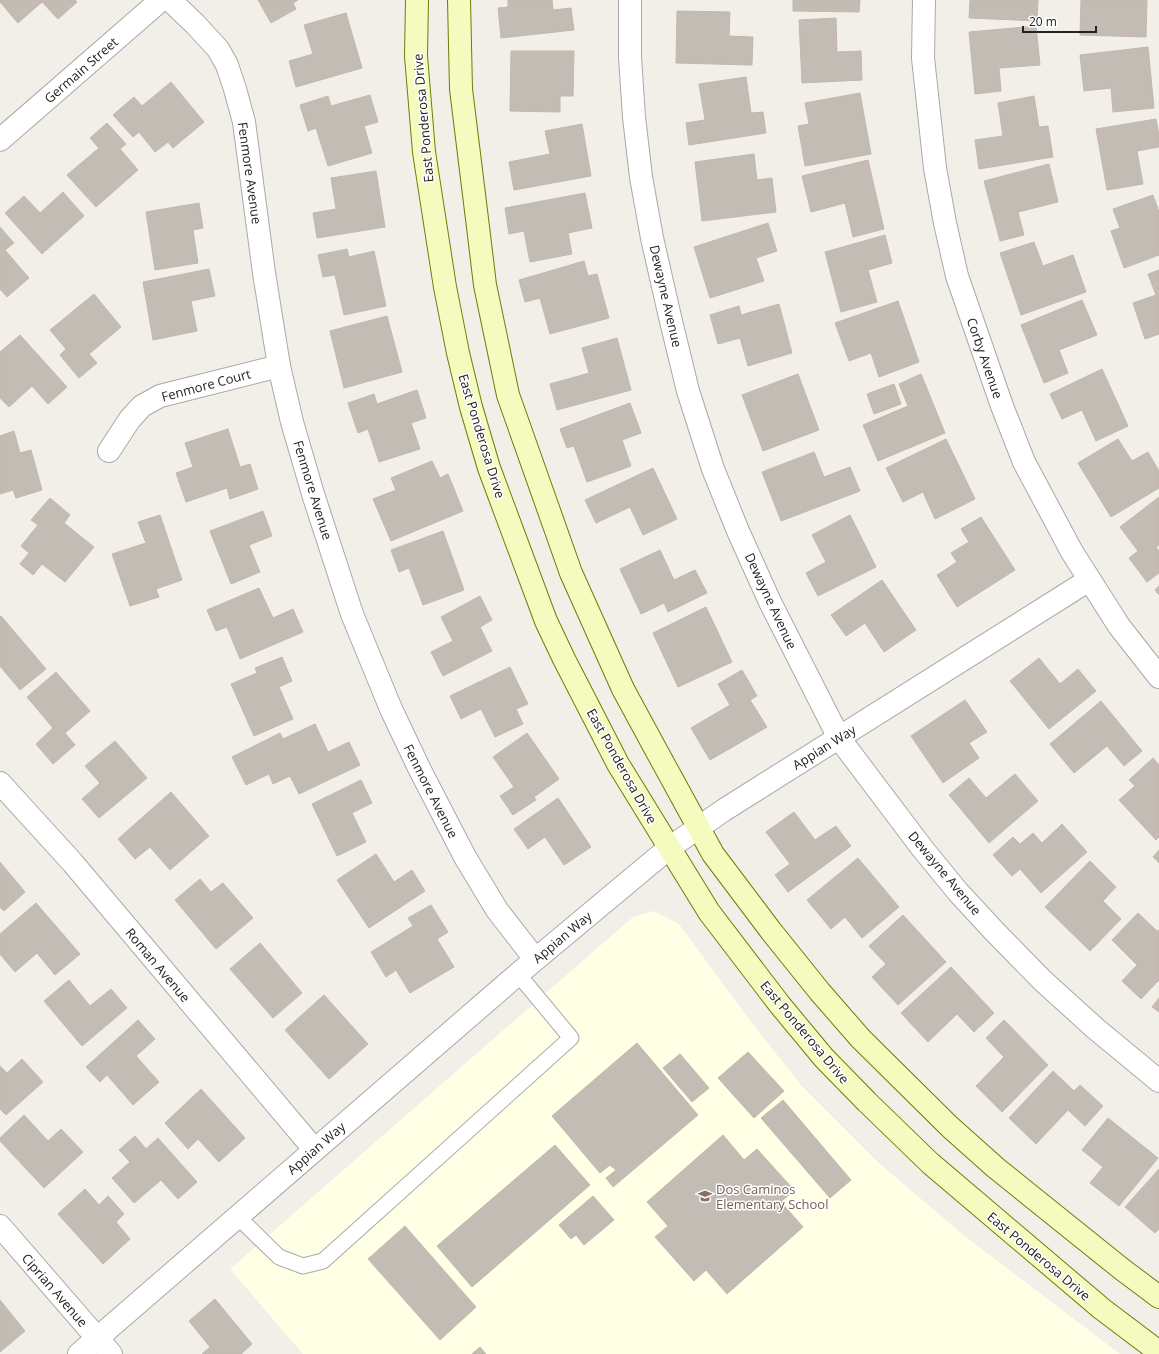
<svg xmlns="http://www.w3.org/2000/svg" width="1159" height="1354" font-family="'Open Sans',sans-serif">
	<rect width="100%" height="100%" fill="#f2efe9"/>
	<path fill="#feffe5" d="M654,911L679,924L752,1023L801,1085L880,1164L966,1237L1120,1354H303L230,1269L633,917Z"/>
	<g fill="#c3bcb5" stroke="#c4b7ab">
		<path d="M0,0H75L77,2L58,19L42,2L18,23L0,2Z"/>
		<path d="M258,0H298L293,3L296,9L271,23Z"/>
		<path d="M508,0H552L553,10L571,8L574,30L501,38L498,8L508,7Z"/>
		<path d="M793,0H860L859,12L793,11Z"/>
		<path d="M970,0H1038L1037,21L969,18Z"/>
		<path d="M1081,0H1147L1146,37L1080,35Z"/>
		<path d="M677,11L730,12L729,36L753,37L752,65L676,63Z"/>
		<path d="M346,13L362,68L296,87L289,61L313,54L304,25Z"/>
		<path d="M836,18L837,52L861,51L862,80L802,83L799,20Z"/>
		<path d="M1036,26L1040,65L999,68L1001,91L975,94L969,32Z"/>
		<path d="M1148,47L1154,108L1113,112L1111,88L1084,91L1080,55Z"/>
		<path d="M511,51H574L573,96H560V112L510,111Z"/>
		<path d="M746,77L751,113L763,112L766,133L689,145L686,123L705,120L699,84Z"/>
		<path d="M171,82L204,122L173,148L168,142L155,152L139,132L133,137L113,115L134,97L142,106Z"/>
		<path d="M860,93L871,154L805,166L798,126L809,124L805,103Z"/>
		<path d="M370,95L378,122L364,126L372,153L328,166L316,128L308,131L300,105L328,96L331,106Z"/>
		<path d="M1034,96L1039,127L1048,126L1053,157L979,169L975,140L1003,136L998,103Z"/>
		<path d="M1156,119L1159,136V147L1137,151L1143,184L1107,190L1096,129Z"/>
		<path d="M107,123L126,144L120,149L138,170L96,207L67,175L99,148L90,138Z"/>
		<path d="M582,124L591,176L514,190L509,162L550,154L545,131Z"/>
		<path d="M754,154L757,180L772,178L776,212L702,221L695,162Z"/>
		<path d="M868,160L884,229L853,237L845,203L811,212L802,176Z"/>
		<path d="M1049,164L1058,202L1018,212L1024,235L1000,241L984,181Z"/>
		<path d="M376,171L385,227L317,238L313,213L336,209L331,178Z"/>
		<path d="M63,192L84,216L42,254L5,213L24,196L40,213Z"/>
		<path d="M585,193L592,228L568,233L572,254L530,262L524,231L509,234L505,208Z"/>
		<path d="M1153,195L1159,212V255L1124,268L1111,231L1120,228L1113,209Z"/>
		<path d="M199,203L203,228L193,230L198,263L155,270L146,212Z"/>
		<path d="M768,223L777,251L756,258L764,281L710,298L694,247Z"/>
		<path d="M0,227L14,243L5,250L29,278L7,297L1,290H0Z"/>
		<path d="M885,235L892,263L868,270L877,302L841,312L825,252Z"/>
		<path d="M1034,242L1043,266L1073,255L1086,292L1021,315L1000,253Z"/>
		<path d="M347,249L349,257L374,251L386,306L344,315L335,275L323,277L318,255Z"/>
		<path d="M584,261L588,276L597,274L609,318L550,334L540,298L525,302L519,280Z"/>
		<path d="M209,269L215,296L191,301L197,331L153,340L143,282Z"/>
		<path d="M1159,270V334L1145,339L1133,303L1156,295L1148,274Z"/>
		<path d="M94,294L121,327L89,354L97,363L79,378L60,355L66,349L50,330Z"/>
		<path d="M1082,300L1097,335L1059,350L1068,373L1044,383L1021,325Z"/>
		<path d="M898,301L919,362L879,377L871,353L849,361L835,323Z"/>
		<path d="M779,304L792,353L748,366L740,338L718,344L710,315L739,306L741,315Z"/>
		<path d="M387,316L402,372L344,388L330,331Z"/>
		<path d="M20,335L67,387L48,404L32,386L9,407L0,398V352Z"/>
		<path d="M617,338L631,390L557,410L550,384L589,373L582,348Z"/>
		<path d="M1102,369L1128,426L1096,441L1082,410L1062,419L1050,394Z"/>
		<path d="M798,374L819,430L763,451L742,395Z"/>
		<path d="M921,374L945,433L878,461L863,425L908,406L899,384Z"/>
		<path d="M894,384L901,404L874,414L867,394Z"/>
		<path d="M417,390L426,418L411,423L420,449L379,462L368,429L358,433L348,403L374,394L377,404Z"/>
		<path d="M630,403L641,433L622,440L631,466L587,482L574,446L567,448L560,429Z"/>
		<path d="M228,429L240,467L250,464L258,489L230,499L227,488L186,502L176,473L193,467L185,443Z"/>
		<path d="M14,431L20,453L31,450L42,490L16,498L13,490L0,494V436Z"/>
		<path d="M946,439L975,499L935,519L923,492L903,502L886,468Z"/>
		<path d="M1118,439L1132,461L1148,452L1159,471V488L1111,517L1078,463Z"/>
		<path d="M814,452L824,477L850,467L860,491L781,521L762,472Z"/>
		<path d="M432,461L440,478L448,474L463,511L391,541L373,499L396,490L391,478Z"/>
		<path d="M653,468L677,519L643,535L630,507L596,523L585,500Z"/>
		<path d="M1159,497V545L1156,547L1159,551V573L1147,582L1129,558L1138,551L1120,527Z"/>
		<path d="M50,498L70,515L64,523L94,547L65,582L42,564L33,575L20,564L29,553L21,546L38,525L31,520Z"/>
		<path d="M263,511L272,536L249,545L260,572L231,584L210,531Z"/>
		<path d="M160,515L182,580L156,589L159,597L130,606L112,554L146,543L138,522Z"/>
		<path d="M850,515L876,567L818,596L806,573L826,562L812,535Z"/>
		<path d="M981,517L1015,570L957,607L937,575L957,562L951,553L969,542L961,529Z"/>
		<path d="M443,531L464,590L423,605L409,568L399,572L391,550Z"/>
		<path d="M660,550L674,580L695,570L707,593L668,612L664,603L641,614L620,569Z"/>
		<path d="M882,580L916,630L884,652L865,623L846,636L831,615Z"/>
		<path d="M1159,586V595L1155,590Z"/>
		<path d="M259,588L273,618L293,609L303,632L240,659L227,627L216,631L207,610Z"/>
		<path d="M480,596L492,620L480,627L492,651L443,676L431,652L453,641L441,617Z"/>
		<path d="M706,607L732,662L678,687L653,633Z"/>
		<path d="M1,616L46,669L20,690L0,666V617Z"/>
		<path d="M282,657L292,681L279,687L293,719L254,736L231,684L257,673L255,668Z"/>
		<path d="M1039,658L1060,684L1078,669L1096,691L1049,729L1010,681Z"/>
		<path d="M510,667L528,704L516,709L523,724L495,737L481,709L461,719L450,696Z"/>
		<path d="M742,670L757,696L750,700L767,727L710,760L691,728L730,705L718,684Z"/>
		<path d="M56,672L90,711L65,733L75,745L53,764L36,744L53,728L27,697Z"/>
		<path d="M965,700L987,732L969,743L979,758L943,783L911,736Z"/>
		<path d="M1101,701L1142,751L1124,766L1107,746L1074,773L1050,744Z"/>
		<path d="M315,724L328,752L349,742L360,765L299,794L290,776L273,784L269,774L246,785L232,757L280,733L283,739Z"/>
		<path d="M527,733L559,779L534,797L536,800L513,815L500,796L514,787L493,757Z"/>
		<path d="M115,741L147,778L99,818L82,799L100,783L85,766Z"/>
		<path d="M1153,758L1159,765V837L1156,840L1119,800L1135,786L1129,780Z"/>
		<path d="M1015,774L1038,801L989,843L949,795L969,778L986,798Z"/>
		<path d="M361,780L372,803L352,813L366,842L337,856L312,804Z"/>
		<path d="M171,792L209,836L170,870L150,847L135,859L118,839Z"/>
		<path d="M558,798L591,847L564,865L545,837L528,849L514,829Z"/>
		<path d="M794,812L815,840L836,826L851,846L788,892L775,875L790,864L766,832Z"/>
		<path d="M1062,824L1087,852L1041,893L1020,869L1012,876L993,855L1013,837L1020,844L1033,833L1042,843Z"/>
		<path d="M1159,850V863L1153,857Z"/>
		<path d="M376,854L394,882L412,870L425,891L369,928L337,880Z"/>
		<path d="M858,858L899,907L862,938L845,917L831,929L807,900Z"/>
		<path d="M1090,861L1116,887L1103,901L1121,919L1090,951L1045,907Z"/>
		<path d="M0,862L25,892L4,911L0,907Z"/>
		<path d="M200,879L211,892L223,883L253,918L216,949L175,900Z"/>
		<path d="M36,903L80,954L55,975L37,953L15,972L0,954V934Z"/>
		<path d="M431,905L448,932L437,939L454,967L410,993L396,970L386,977L371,952L413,926L408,918Z"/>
		<path d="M1138,913L1157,931L1159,930V980L1141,999L1122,981L1137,965L1112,940Z"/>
		<path d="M903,915L946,962L898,1005L872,977L886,964L869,946Z"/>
		<path d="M260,943L302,993L273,1018L230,969Z"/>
		<path d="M951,967L994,1013L974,1032L957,1014L928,1042L901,1013Z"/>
		<path d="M69,980L90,1006L111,989L127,1008L82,1046L44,1001Z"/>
		<path d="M324,995L368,1044L329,1079L285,1030Z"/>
		<path d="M1159,998V1012L1152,1007Z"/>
		<path d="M138,1020L155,1039L136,1056L159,1082L133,1105L107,1075L100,1082L86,1067Z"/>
		<path d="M1004,1020L1048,1065L1002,1112L976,1086L1004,1057L986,1038Z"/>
		<path d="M637,1043L698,1115L613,1187L606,1178L616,1170L610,1165L600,1173L552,1116Z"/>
		<path d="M748,1052L784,1091L754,1118L718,1078Z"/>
		<path d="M680,1054L709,1088L692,1102L663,1068Z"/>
		<path d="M22,1059L43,1082L6,1115L0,1109V1066L7,1073Z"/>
		<path d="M1053,1071L1074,1091L1080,1085L1103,1106L1085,1126L1068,1110L1036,1144L1009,1118Z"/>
		<path d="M201,1089L245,1138L219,1162L198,1139L188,1149L165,1123Z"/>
		<path d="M783,1100L851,1180L830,1198L761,1118Z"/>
		<path d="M24,1115L48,1141L61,1129L83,1152L44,1188L0,1141V1138Z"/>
		<path d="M1108,1118L1158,1158L1119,1206L1090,1183L1103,1167L1082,1150Z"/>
		<path d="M723,1135L744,1160L757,1149L794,1190L781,1202L803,1227L727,1294L706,1270L694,1281L655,1237L668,1226L647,1202Z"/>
		<path d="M135,1136L146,1149L158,1138L197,1182L178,1199L161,1180L134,1203L112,1178L130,1162L119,1150Z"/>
		<path d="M555,1145L590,1185L472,1287L437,1246Z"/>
		<path d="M1159,1169V1229L1155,1233L1125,1207Z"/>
		<path d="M85,1189L99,1205L108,1196L124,1214L116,1222L130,1239L103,1264L58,1214Z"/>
		<path d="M593,1196L614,1220L584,1245L576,1235L571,1239L559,1225Z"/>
		<path d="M405,1226L476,1307L440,1340L368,1259Z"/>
		<path d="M215,1299L252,1344L241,1354H202L210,1347L189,1321Z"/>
		<path d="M0,1300L25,1331L0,1352Z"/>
		<path d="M480,1347L486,1354H472Z"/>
	</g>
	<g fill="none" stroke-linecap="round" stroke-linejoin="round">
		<defs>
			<path id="lane" d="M237,1216L279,1257L303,1266L323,1261L571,1038L518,974"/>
			<g id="street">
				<path d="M170,0L195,24L218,49L227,65L235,89L244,122L264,273L279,366L292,422L313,494L352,614L391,709L419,768L465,857L497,910L535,959"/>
				<path d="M630,0V57L634,117L641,177L652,238L670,317L688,391L713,469L738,531L770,602L839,738L922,848L958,892L995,932L1043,981L1096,1029L1159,1081"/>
				<path d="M924,0L923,58L935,168L945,223L957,276L1002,406L1024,462L1072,552L1119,626L1159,677"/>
				<path d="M0,140L161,0"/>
				<path d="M109,451L130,419L142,406L160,396L279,366"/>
				<path d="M0,783L72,862L314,1149"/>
				<path d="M0,1226L111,1354"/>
				<path d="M79,1354L518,974L669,848L724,810L1089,580"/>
			</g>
			<g id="secondary">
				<path d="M417,0L416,56L424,152L445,287L458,353L471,407L489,468L546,621L564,659L618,764L709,912L780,1005L824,1058L867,1102L930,1163L1102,1309L1159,1352"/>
				<path d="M459,0L461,89L478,227L485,285L508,395L571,573L623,689L655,748L713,854L771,931L820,992L861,1039L950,1127L996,1168L1123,1270L1159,1297"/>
			</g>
		</defs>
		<use href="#lane" stroke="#a9a9a9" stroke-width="17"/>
		<use href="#street" stroke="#a9a9a9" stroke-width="24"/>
		<use href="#secondary" stroke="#6b7e04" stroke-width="24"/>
		<use href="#lane" stroke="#fff" stroke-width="15"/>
		<use href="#street" stroke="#fff" stroke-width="22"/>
		<use href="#secondary" stroke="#f5fabf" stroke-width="22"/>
	</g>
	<defs>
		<symbol id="school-bare" viewBox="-9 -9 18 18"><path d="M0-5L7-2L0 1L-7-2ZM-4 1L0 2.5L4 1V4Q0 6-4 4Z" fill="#8d6e63" stroke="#fff" stroke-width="2.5" paint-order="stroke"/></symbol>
	</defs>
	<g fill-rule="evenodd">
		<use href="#school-bare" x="695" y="1186" width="20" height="20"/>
	</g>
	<g text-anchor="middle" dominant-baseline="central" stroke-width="3" stroke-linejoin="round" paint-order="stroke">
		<g font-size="13" fill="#222" stroke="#fff">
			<text transform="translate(81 70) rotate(-41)">Germain Street</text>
			<text transform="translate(423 118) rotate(-95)">East Ponderosa Drive</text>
			<text transform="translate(250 173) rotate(82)">Fenmore Avenue</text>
			<text transform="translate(666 296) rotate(77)">Dewayne Avenue</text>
			<text transform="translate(985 358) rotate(71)">Corby Avenue</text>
			<text transform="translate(206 385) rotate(-15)">Fenmore Court</text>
			<text transform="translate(482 436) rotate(73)">East Ponderosa Drive</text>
			<text transform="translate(313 490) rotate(73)">Fenmore Avenue</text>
			<text transform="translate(771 601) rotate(65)">Dewayne Avenue</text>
			<text transform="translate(824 747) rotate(-32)">Appian Way</text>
			<text transform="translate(622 766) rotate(61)">East Ponderosa Drive</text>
			<text transform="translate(431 791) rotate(63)">Fenmore Avenue</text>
			<text transform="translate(945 873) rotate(50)">Dewayne Avenue</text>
			<text transform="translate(562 937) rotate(-40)">Appian Way</text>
			<text transform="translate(158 965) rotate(50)">Roman Avenue</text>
			<text transform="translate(805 1032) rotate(50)">East Ponderosa Drive</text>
			<text transform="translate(316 1148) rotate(-41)">Appian Way</text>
			<text transform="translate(1039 1256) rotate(40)">East Ponderosa Drive</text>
			<text transform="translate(55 1290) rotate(49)">Ciprian Avenue</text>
		</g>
		<g font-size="13" fill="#785e54" stroke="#fff" text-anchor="start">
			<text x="716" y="1189">Dos Caminos<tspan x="716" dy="15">Elementary School</tspan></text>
		</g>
	</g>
	<path d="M1023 26v6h73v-6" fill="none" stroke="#222222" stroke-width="2"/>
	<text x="1029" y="26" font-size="12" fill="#222222" stroke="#ffffff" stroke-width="3" paint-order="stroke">20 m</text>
</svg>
